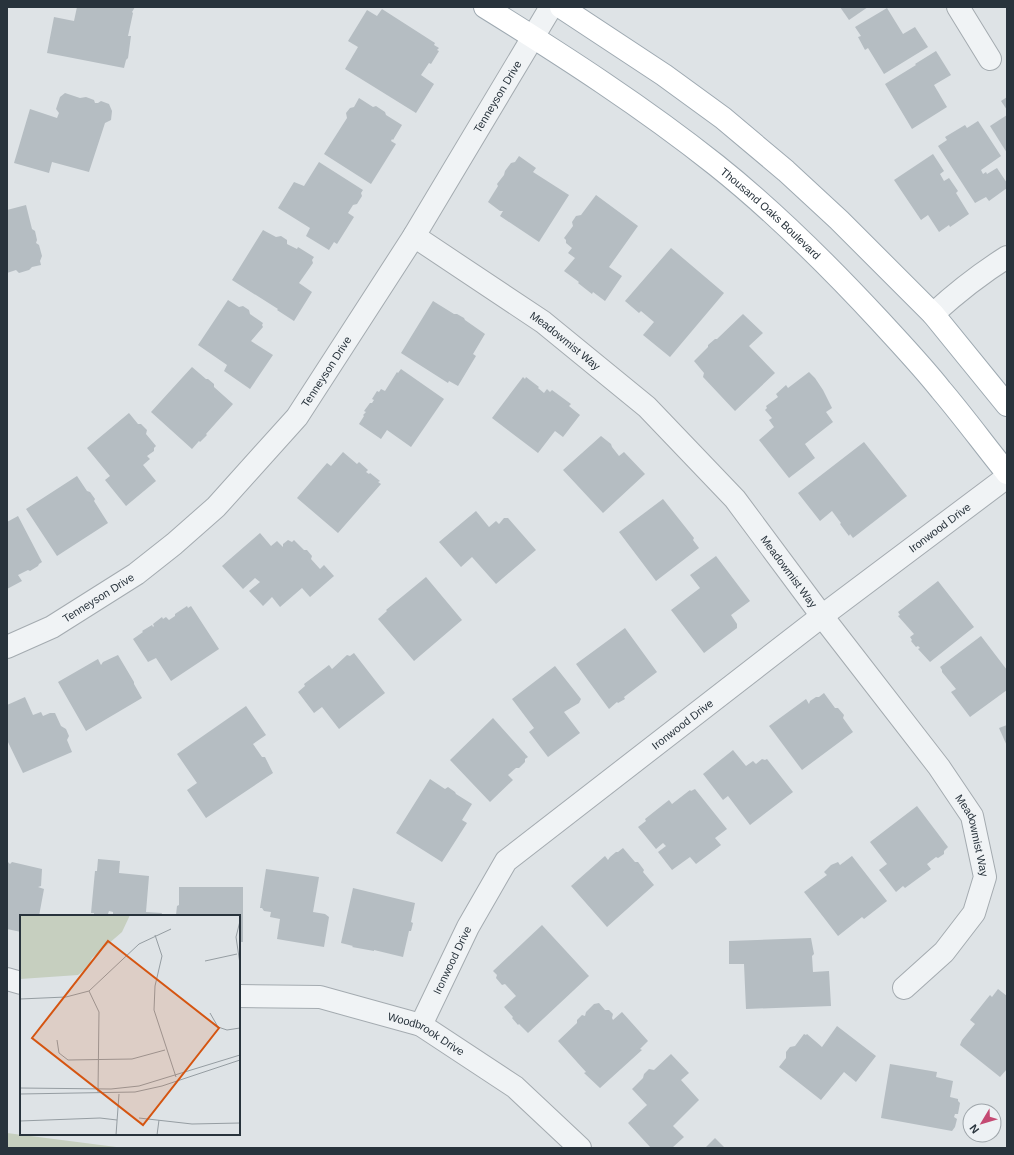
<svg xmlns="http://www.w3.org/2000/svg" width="1014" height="1155" font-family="Arial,sans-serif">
	<rect width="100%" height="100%" fill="#dee3e6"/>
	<path fill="#c6cfbf" d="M7,1133L124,1148H7Z"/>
	<g fill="#b5bdc2">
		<path d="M77,7H135L132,12L133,13L128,36H131L128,58L126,60L124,68L47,53L54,17L74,21Z"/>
		<path d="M840,7H868L849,20Z"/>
		<path d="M887,8L903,34L915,27L928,47L884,74L868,48L865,50L858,37L861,36L855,27Z"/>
		<path d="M382,9L435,43L434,45L439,48L437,50L439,51L431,64L429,63L421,75L434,84L416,113L345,69L358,47L348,41L367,10L377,16Z"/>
		<path d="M936,51L951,75L934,85L947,107L912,129L885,84L916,65L915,64Z"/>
		<path d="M65,93L80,98L86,97L94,100L95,103H98L101,101L109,104L112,111L111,120L105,123L89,172L52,162L49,173L14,163L30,109L57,118L59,113L56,109L60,97Z"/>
		<path d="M1007,97V110L1001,101Z"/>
		<path d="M359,98L373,107L376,106L385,112L386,115L402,125L393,140L392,139L391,141L396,144L371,184L324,154L347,118L346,113L350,108L354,107Z"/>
		<path d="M1007,115V153L990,126Z"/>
		<path d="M978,121L1001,156L981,170L983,174L986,172L987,174L997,168L1007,183V188L989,201L986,197L975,203L938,146L947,140L945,137L965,125L967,128Z"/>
		<path d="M933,154L944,171L940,174L944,181L949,178L958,191L956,193L969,214L950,227L949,225L939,232L928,215L921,220L894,180Z"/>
		<path d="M519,156L536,168L533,172L569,195L539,242L500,216L503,211H500L488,202L498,186L497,184L504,175L505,171L511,163L515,162Z"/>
		<path d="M319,162L363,190L361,193L362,196L357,204L353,205L348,213L354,217L337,244L334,242L329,250L306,236L310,228L278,208L294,182L304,186Z"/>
		<path d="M596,195L638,226L609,267L622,276L605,301L593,292L592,294L578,283L579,282L564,271L575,258L568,253L572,248L566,243V240L564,238L573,226L572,222L576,216L581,215Z"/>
		<path d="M26,205L32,229L35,231L37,240L36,243L39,245L42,256L40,261L41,265L32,267L29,270L19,273L16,270L7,273V210Z"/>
		<path d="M263,230L276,237L281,236L287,240V244L297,249L298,247L314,257L312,260L313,263L299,283L312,292L294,321L277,310L278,309L232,280Z"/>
		<path d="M671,248L724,293L670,357L643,335L654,322L641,311L639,313L625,301Z"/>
		<path d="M228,300L239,307L243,306L249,310L250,314L263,323L262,325L263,327L251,341L273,355L250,389L224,371L227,365L198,345Z"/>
		<path d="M433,301L454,314H457L464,318L465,320L485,334L473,354L476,356L458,386L449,381L448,383L401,353Z"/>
		<path d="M743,314L763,333L749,346L775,373L735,411L703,377L704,373L694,361L708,347V345L715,339H717Z"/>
		<path d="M192,367L206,379H208L214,384V387L233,404L206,434L207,435L200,442L199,441L192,449L151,412Z"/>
		<path d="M401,369L444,399L411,447L387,430L381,439L359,424L364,416L363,415L366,412L364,411L370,403H372L374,400L372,399L377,391L379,392L381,389L385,391L397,372L398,373Z"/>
		<path d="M809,372L815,378L823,390L832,408L826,412L833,422L805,444L815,458L789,478L759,440L774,427L769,420L772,418L765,410L767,408L766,406L778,397L776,394L786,385L788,388Z"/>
		<path d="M523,377L525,379L526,377L539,387L538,388L544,393L547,389L550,392L552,390L571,404L569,406L580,415L563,437L555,431L538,453L492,418Z"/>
		<path d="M129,413L138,424H141L147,430L146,434L156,446L154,448V451L147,456L150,459L143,465L156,481L126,506L105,480L110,476L87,448Z"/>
		<path d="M601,436L611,444L612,447L619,456L624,452L645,474L603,513L563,470Z"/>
		<path d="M864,442L907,496L853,538L850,534L849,536L840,524L841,523L832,511L820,521L798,493Z"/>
		<path d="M343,452L357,464L359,462L368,470L366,472L369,474L370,473L380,481L378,482L381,484L338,533L297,498L327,463L331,466Z"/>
		<path d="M77,476L87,491L90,492L95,499L94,501L108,523L57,556L26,509Z"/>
		<path d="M663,499L694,538L693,540L699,548L656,581L619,532Z"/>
		<path d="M476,511L489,527L496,521L499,524L504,518H508L536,550L496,584L472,557L461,567L439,542Z"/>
		<path d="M18,516L42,562L39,564L38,566L30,571L28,570L18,575L22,581L7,589V522Z"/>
		<path d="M260,533L271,546L277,541L283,547V544L288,540L292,542L294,540L304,550H307L312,556L311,559L320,569L324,565L334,576L310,597L302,588L280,607L272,597L263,606L249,591L260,582L255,578L243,589L222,566Z"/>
		<path d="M716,556L750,601L731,615L737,624V628L704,653L671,610L700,588L690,575Z"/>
		<path d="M426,577L462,620L414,661L378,619L387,611L386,610Z"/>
		<path d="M938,581L974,627L930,662L918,649L920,648L918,646L916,647L911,641L912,640L910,637L914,634L898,616L900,615L898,612Z"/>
		<path d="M187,606L188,608L191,606L219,649L171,681L156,658L148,662L133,639L143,632L142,631L152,625L153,627L154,626L153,624L162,617L163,619L166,617L169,620L175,616V614Z"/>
		<path d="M625,628L657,672L624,697L625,699L618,703L617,702L609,709L576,664Z"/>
		<path d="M981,636L1007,670V690L970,717L951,692L956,689L942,672V670L940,667Z"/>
		<path d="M354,653L385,693L339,729L322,707L314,713L298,692L305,686L304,684L329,665L332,669L347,655L350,656Z"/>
		<path d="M118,655L134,682V684L142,698L86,731L58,682L98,659L101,665L103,662Z"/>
		<path d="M555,666L581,699L579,703L564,712L580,733L548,757L529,732L534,728L512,699Z"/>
		<path d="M824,693L835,708H838L844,715L843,718L853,732L802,770L769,726L806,699L809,704L810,701L816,697H819Z"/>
		<path d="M25,697L33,715L41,712L43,716L50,713H55L61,726L66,729L69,736L67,740L72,752L23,773L7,740V705Z"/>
		<path d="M246,706L266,735L253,744L262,757H265L273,773L206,818L187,790L197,783L177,754Z"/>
		<path d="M493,718L528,757L525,759V762L519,768H516L508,775L513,780L490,802L450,760Z"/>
		<path d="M1007,725V746L999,728Z"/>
		<path d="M733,750L746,766L753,761L756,764L762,759L765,760L767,759L793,792L750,825L728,796L723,800L703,774Z"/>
		<path d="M430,779L445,789L448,787L455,792L456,794L472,804L462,820L467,823L442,862L396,833Z"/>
		<path d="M695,789L727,829L715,838L721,845L696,864L690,857L672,870L658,852L666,846L663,843L656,849L638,827L646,821L645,819L669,800L672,804L690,790L691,791Z"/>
		<path d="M917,806L948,847L944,851V854L938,858L936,857L927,864L931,869L905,888L903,886L896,892L879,870L887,864L870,842Z"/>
		<path d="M623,848L635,862H638L644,870L643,872L654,885L607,927L571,886L605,856L608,860L610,857L616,852H618Z"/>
		<path d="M852,856L887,901L864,919L862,917L838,936L804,892L827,875L824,872L831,865L838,862L840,865Z"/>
		<path d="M98,859L120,861L119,873L149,876L146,912L162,913L161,916H113V912L109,911L108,914H107L105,916L94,915V913H91L95,871H97Z"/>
		<path d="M7,861L10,864L12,862L42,869L41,886L38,887L44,889L39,916H21V932L7,929Z"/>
		<path d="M266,869L319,877L313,912L325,914L329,917L324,947L277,939L280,919L270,917L271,912L264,911L262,908H260Z"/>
		<path d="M179,887H243V942H239V916H178L176,915L177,906L179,905Z"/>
		<path d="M353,888L415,903L411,922L413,923L411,931H409L403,957L374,950V951L352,947L353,946L341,943Z"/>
		<path d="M542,925L589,976L528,1033L519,1024L518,1025L512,1018L513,1017L504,1007L516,996L505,984L502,985L496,978L497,975L493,971Z"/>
		<path d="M811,938L814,954L812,956L813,972L829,971L831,1006L746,1009L744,964H729V941Z"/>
		<path d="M998,989L1007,996V1069L1000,1077L960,1045L962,1040L975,1024L970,1020L990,995L992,997Z"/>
		<path d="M599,1003L605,1010H609L613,1014L612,1018L613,1020L622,1012L648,1041L640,1049L642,1050L600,1088L584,1073L586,1072L558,1041L577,1023V1020L582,1015L585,1016L586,1012L594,1004Z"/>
		<path d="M837,1026L876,1056L856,1082L844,1072L821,1100L779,1067L786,1058V1052L790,1047L795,1046L804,1034L806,1035L807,1034L822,1047Z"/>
		<path d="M671,1054L689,1073L681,1080L699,1100L673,1126L684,1137L672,1148H651L628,1123L647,1105L632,1089L643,1078L644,1074L649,1069L654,1070Z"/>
		<path d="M890,1064L937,1072L936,1077L953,1081L950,1097L958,1099V1101L960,1103L958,1114H955L954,1117L957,1119L955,1127L952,1131L881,1118Z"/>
		<path d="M715,1138L725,1148H705Z"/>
	</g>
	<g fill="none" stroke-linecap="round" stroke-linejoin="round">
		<defs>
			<g id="minor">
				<path d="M958,7L990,59"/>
				<path id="s1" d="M414,236L543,322L647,407L735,499L822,616L939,767L972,816L985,877L974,913L944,952L904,988"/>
				<path d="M933,314C956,293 980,274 1007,257"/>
				<path id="s2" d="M7,647L52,627L136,574L174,544L216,507L297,417L414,236L551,7"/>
				<path d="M7,979L21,983"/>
				<path id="s3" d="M239,996L320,997L421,1025L515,1087L580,1148"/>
				<path id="s4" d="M421,1025L468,927L506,861L822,616L1007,477"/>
			</g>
			<g id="major">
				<path id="s5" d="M485,7C564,56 643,107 716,165C775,212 829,266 880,321C901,344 922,366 941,390C964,417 985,446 1007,473"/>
				<path d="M561,7L664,75L723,118L786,171L839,220L933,314L1007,405"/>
			</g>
		</defs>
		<use href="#minor" stroke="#a4abb0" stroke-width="24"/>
		<use href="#major" stroke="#9ea9b1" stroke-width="24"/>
		<use href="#minor" stroke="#f0f3f5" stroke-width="22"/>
		<use href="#major" stroke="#fff" stroke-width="22"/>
	</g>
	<g text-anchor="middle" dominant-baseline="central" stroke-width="3" stroke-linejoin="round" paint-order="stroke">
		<g font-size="11" fill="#28333c" stroke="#edf1f4">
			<text stroke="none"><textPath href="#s2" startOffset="752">Tenneyson Drive</textPath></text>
			<text stroke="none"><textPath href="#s5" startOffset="353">Thousand Oaks Boulevard</textPath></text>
			<text stroke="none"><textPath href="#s1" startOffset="184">Meadowmist Way</textPath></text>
			<text stroke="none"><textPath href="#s2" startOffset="428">Tenneyson Drive</textPath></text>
			<text stroke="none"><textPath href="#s4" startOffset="732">Ironwood Drive</textPath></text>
			<text stroke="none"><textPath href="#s1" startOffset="507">Meadowmist Way</textPath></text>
			<text stroke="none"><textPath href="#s2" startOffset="104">Tenneyson Drive</textPath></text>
			<text stroke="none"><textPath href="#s4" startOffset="408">Ironwood Drive</textPath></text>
			<text stroke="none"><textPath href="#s1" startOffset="831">Meadowmist Way</textPath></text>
			<text stroke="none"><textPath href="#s4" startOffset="72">Ironwood Drive</textPath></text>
			<text stroke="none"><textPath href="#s3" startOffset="194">Woodbrook Drive</textPath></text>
		</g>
	</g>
	<g transform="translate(20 915)">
		<rect width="220" height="220" fill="#dee3e6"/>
		<path d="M0,0H110L102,17L72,43L68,52L58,60L0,64Z" fill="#c6cfbf"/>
		<path fill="none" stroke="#959da2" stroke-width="1" d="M220,6L216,22L220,49M135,20L142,41L135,71L134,95L156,162M185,46L217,39M69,76L79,97L78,177M0,84L46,82L69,76L119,29L151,14M190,98L198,112L207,115L220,113M37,125L39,138L48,145L112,144L145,135M0,173L91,174L119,171L220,140M0,179L115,177L142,171L220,145M119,203L172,209L220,208M0,206L80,203L97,205M96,220L99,179M137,220L139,205"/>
		<path fill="#d55511" fill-opacity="0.15" stroke="#d55511" stroke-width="2" d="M88,26L199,113L123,210L12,123Z"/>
		<rect width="220" height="220" fill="none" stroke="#28333c" stroke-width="2"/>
	</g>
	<rect width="1014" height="1155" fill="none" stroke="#28333c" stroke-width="16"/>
	<g transform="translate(982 1123) rotate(232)"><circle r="19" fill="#edf1f4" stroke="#9ea5aa"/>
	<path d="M0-3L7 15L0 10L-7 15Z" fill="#c44a73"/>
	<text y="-6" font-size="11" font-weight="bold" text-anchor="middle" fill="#28333c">N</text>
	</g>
</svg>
